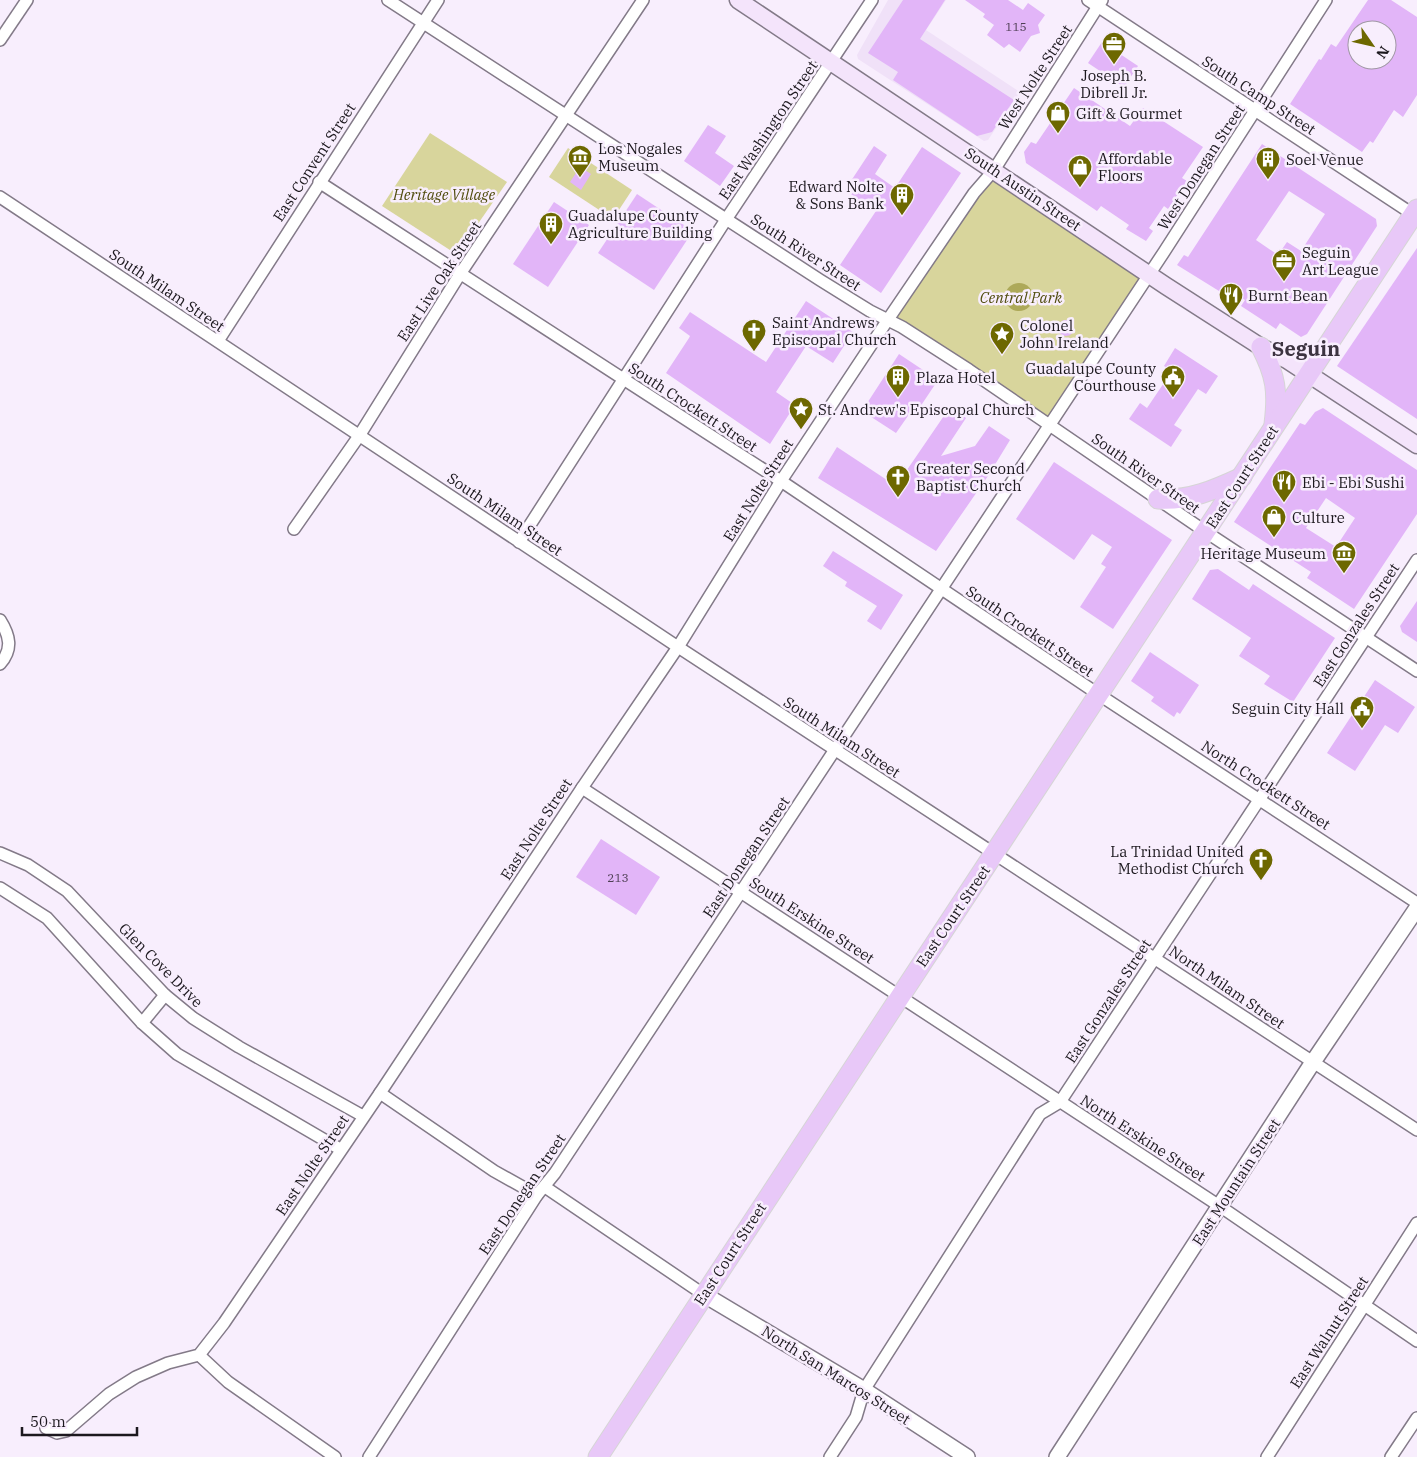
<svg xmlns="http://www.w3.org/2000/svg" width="1417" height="1457" font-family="'IBM Plex Serif',serif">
	<rect width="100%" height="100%" fill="#f8eefd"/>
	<path fill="#f0e1f8" d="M888,0H946L926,30L1020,92L988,140L984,141L858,59L857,55Z"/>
	<g fill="#d8d59c">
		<path d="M430,133L507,182L459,251L453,252L382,206Z"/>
		<path d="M568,148L632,190L613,219L549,177Z"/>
		<path d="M994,170L1149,274L1050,425L887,321Z"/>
	</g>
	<circle fill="#ada959" cx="1019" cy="297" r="14"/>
	<g fill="#e2b5f8" fill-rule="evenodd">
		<path d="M903,0H945L920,39L1014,100L992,132L977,136L893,80L898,72L868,53Z"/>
		<path d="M965,0H1008L1023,10L1028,3L1045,15L1038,25L1040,33L1031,36L1020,52L1009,44L1004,48L987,35L994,25L983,17L985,14Z"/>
		<path d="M1368,0H1391L1417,17V95L1403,117L1394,110L1373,143L1370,141L1362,152L1290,104L1319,59L1321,60L1331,44L1336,47ZM1357,30H1387V60H1357Z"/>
		<path d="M1102,42L1138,66L1124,87L1088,63Z"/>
		<path d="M1074,88L1130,126L1143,108L1203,147L1182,178L1187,181L1168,209L1164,206L1149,228L1153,231L1146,241L1126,229L1129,225L1101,206L1097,211L1026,163L1024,152L1031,142L1036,144Z"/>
		<path d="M708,125L726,136L715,153L734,166L720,186L684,161Z"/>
		<path d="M1262,144L1376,219L1377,226L1307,334L1301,337L1280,323L1276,329L1241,306L1245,300L1223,286L1219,291L1177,265L1184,255L1188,257ZM1289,191L1325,214L1301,251L1287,242L1278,255L1256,240Z"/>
		<path d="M874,146L887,155L875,174L895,188L922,147L961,173L881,293L840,265L876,211L845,190Z"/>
		<path d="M580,167L591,174L581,190L570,182Z"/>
		<path d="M637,194L693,231L654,290L598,253Z"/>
		<path d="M554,202L589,225L548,287L513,264Z"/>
		<path d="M1417,248V419L1337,366Z"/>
		<path d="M806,301L853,332L833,363L806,346L776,392L795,405L770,444L666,373L689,338L690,336L679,328L690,312L766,362Z"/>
		<circle cx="1066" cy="328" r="8"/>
		<path d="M1175,348L1218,376L1206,394L1198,389L1174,425L1182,430L1171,447L1129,419L1140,403L1147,408L1172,371L1164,366Z"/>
		<path d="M899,354L938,380L914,416L910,413L896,433L862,411Z"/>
		<path d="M950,407L966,418L941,456L975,446L989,426L1010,440L988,476L936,551L818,478L837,447L896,486Z"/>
		<path d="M1323,408L1417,470V514L1354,609L1307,578L1311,572L1234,522L1300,423L1305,425L1315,412ZM1326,498L1355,518L1336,547L1306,528Z"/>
		<path d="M1054,462L1172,540L1113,629L1080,607L1106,567L1101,564L1112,547L1092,534L1074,560L1016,519Z"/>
		<path d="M833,551L903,595L881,630L867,621L877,606L845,586L847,582L823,566Z"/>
		<path d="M1218,569L1249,590L1253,584L1335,638L1293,702L1264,684L1270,676L1239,656L1251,638L1192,599L1210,570Z"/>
		<path d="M1417,601V642L1402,632L1400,626Z"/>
		<path d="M1150,652L1199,685L1180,714L1177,712L1174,717L1151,701L1154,697L1131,681Z"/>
		<path d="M1375,680L1415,707L1398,733L1385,725L1355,771L1327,753Z"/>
		<path d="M601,839L660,877L636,915L576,877Z"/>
	</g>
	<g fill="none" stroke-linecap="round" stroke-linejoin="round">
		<defs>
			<g id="minor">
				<path d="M388,0L820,280L870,311L902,327L969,370L1206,532L1417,671"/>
				<path d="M1088,0L1417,217"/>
				<path d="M0,40L27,0"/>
				<path d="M319,182L781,481L1098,694L1417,903"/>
				<path d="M0,197L678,647L1417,1130"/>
				<path d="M218,341L438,0"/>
				<path d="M294,529L359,436L460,274L643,0"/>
				<path d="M519,542L727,218L872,0"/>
				<path d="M0,620C10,636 13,649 0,664"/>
				<path d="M582,788L1221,1207L1417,1341"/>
				<path d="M0,853L28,865L67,891L165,995L193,1018L239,1047L363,1116"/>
				<path d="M0,888L47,918L142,1023L177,1054L340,1149"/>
				<path d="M142,1023L165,995"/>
				<path d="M380,1093L494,1171L537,1195"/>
				<path d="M545,1187L703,1294"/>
				<path d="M199,1355L228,1382L335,1457"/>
				<path d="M46,1428L57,1433L66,1431L109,1394L136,1377L168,1363L199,1355L224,1323L380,1093L582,788L678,647L781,481L887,321L974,193L994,170L1102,0"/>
				<path d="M369,1457L537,1195L555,1173L1164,252L1326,0"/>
				<path d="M830,1457L856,1417L864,1390L1040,1114L1060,1102L1417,560"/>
				<path d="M1267,1457L1417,1223"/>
				<path d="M1391,1457L1417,1418"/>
			</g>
			<g id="tertiary">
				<path d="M703,1294L864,1390L967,1457"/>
				<path d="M1057,1457L1313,1062L1417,908"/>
			</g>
			<path id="secondary" d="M738,0L1166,286L1261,347L1287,360L1417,445"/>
			<g id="primary">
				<path d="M1261,347C1276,376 1278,392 1274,424"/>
				<path d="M1158,499C1189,501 1214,490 1242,477"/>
				<path d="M598,1457L1417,209"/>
			</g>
		</defs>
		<use href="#minor" stroke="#837a88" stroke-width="14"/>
		<use href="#tertiary" stroke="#837a88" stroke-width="18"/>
		<use href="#secondary" stroke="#837a88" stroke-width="19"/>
		<use href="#primary" stroke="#d6d5d6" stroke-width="21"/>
		<use href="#minor" stroke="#fff" stroke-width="11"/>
		<use href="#tertiary" stroke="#fff" stroke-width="15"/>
		<use href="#secondary" stroke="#f4e4fb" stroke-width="16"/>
		<use href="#primary" stroke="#e8c8f8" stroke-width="19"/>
	</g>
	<defs>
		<symbol id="office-pin" viewBox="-11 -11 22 30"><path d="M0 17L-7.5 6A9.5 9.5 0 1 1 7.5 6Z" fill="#6d6800" stroke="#f8eefd"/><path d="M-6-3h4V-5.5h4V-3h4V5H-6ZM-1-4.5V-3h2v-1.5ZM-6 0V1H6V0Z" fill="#fff"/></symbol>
		<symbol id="shop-pin" viewBox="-11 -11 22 30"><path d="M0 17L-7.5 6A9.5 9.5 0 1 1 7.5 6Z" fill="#6d6800" stroke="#f8eefd"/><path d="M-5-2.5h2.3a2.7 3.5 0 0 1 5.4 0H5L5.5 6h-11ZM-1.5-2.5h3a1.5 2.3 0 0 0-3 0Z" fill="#fff"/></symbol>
		<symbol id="museum-pin" viewBox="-11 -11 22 30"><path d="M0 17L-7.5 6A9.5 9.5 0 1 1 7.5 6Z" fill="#6d6800" stroke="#f8eefd"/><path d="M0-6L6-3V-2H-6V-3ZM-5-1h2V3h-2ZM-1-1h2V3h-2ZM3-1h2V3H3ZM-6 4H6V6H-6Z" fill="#fff"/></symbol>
		<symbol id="building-pin" viewBox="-11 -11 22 30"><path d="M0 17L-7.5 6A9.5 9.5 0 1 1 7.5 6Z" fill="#6d6800" stroke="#f8eefd"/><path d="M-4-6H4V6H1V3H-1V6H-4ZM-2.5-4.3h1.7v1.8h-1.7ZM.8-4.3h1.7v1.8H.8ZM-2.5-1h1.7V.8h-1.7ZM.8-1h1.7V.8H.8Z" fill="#fff"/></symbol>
		<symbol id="restaurant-pin" viewBox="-11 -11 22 30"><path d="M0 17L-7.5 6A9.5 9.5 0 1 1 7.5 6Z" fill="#6d6800" stroke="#f8eefd"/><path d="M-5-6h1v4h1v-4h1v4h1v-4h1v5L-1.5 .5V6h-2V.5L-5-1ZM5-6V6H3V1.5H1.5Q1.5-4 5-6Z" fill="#fff"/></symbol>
		<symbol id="church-pin" viewBox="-11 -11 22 30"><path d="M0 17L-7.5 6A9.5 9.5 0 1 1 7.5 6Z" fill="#6d6800" stroke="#f8eefd"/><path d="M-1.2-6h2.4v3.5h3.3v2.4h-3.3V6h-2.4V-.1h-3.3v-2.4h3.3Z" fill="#fff"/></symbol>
		<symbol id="sight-pin" viewBox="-11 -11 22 30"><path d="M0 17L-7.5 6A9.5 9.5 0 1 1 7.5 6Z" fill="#6d6800" stroke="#f8eefd"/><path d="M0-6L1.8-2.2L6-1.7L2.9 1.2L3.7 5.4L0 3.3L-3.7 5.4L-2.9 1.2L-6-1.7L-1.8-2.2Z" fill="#fff"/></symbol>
		<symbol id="civic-pin" viewBox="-11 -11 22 30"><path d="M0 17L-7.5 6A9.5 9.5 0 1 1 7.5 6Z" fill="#6d6800" stroke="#f8eefd"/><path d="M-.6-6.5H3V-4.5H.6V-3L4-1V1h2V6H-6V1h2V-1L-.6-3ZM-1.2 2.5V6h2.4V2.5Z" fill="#fff"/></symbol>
	</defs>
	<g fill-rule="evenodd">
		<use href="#office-pin" x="1100" y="30" width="28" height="38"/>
		<use href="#shop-pin" x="1044" y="99" width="28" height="38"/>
		<use href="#museum-pin" x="566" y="143" width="28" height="38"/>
		<use href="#building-pin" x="1254" y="145" width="28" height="38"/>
		<use href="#shop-pin" x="1066" y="153" width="28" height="38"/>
		<use href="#building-pin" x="888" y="181" width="28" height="38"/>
		<use href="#building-pin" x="537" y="210" width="28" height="38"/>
		<use href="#office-pin" x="1270" y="247" width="28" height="38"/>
		<use href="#restaurant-pin" x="1217" y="281" width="28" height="38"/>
		<use href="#church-pin" x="740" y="317" width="28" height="38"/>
		<use href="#sight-pin" x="988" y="320" width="28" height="38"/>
		<use href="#building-pin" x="884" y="363" width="28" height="38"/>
		<use href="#civic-pin" x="1159" y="363" width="28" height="38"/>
		<use href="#sight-pin" x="787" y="395" width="28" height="38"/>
		<use href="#church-pin" x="884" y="463" width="28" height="38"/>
		<use href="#restaurant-pin" x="1270" y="468" width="28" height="38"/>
		<use href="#shop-pin" x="1260" y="503" width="28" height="38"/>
		<use href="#museum-pin" x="1330" y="539" width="28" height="38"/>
		<use href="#civic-pin" x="1348" y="694" width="28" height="38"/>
		<use href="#church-pin" x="1247" y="846" width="28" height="38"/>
	</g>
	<g text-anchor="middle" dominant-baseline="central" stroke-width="5" stroke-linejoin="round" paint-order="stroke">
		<g font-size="12" fill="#4e3f54">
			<text x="1016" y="26">115</text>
			<text x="618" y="877">213</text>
		</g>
		<g font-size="15" fill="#1c181e" stroke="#f8eefd" text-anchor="start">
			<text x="1114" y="75" text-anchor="middle">Joseph B.<tspan x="1114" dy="17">Dibrell Jr.</tspan></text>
			<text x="1076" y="113">Gift &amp; Gourmet</text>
			<text x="598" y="148">Los Nogales<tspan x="598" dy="17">Museum</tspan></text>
			<text x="1098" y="158">Affordable<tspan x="1098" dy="17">Floors</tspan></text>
			<text x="1286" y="159">Soel Venue</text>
			<text x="884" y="186" text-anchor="end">Edward Nolte<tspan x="884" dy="17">&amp; Sons Bank</tspan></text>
			<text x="568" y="215">Guadalupe County<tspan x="568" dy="17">Agriculture Building</tspan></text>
			<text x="1302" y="252">Seguin<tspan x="1302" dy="17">Art League</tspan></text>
			<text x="1248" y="295">Burnt Bean</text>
			<text x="772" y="322">Saint Andrews<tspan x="772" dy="17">Episcopal Church</tspan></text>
			<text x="1020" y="325">Colonel<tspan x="1020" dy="17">John Ireland</tspan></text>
			<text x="1156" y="368" text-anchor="end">Guadalupe County<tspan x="1156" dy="17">Courthouse</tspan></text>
			<text x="916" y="377">Plaza Hotel</text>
			<text x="818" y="409">St. Andrew's Episcopal Church</text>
			<text x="916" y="468">Greater Second<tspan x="916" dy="17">Baptist Church</tspan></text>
			<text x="1302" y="482">Ebi - Ebi Sushi</text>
			<text x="1292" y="517">Culture</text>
			<text x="1326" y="553" text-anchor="end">Heritage Museum</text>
			<text x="1344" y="708" text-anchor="end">Seguin City Hall</text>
			<text x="1244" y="851" text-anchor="end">La Trinidad United<tspan x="1244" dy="17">Methodist Church</tspan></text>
		</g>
		<g font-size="15" fill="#1c181e" stroke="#f8eefd">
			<text transform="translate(1035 77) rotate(-57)">West Nolte Street</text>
			<text transform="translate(1259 95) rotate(33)">South Camp Street</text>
			<text transform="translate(768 130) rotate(-56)">East Washington Street</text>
			<text transform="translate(314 162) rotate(-57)">East Convent Street</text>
			<text transform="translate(1201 167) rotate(-57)">West Donegan Street</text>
			<text transform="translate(1023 189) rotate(34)">South Austin Street</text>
			<text transform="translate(806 252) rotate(33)">South River Street</text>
			<text transform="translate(439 281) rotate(-57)">East Live Oak Street</text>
			<text transform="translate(167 290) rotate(34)">South Milam Street</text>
			<text transform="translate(693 407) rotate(33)">South Crockett Street</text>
			<text transform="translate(1146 473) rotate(35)">South River Street</text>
			<text transform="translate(1242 477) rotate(-57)">East Court Street</text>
			<text transform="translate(758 490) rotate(-58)">East Nolte Street</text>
			<text transform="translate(505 514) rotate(34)">South Milam Street</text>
			<text transform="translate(1356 625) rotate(-57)">East Gonzales Street</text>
			<text transform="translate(1030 631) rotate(34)">South Crockett Street</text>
			<text transform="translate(842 737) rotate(33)">South Milam Street</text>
			<text transform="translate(1266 785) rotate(33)">North Crockett Street</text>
			<text transform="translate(536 829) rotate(-57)">East Nolte Street</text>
			<text transform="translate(746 857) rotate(-56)">East Donegan Street</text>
			<text transform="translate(953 916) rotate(-56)">East Court Street</text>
			<text transform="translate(812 920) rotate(33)">South Erskine Street</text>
			<text transform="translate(161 965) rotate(45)">Glen Cove Drive</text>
			<text transform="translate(1227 987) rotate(34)">North Milam Street</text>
			<text transform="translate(1108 1001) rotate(-57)">East Gonzales Street</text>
			<text transform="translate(1143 1138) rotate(33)">North Erskine Street</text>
			<text transform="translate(312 1165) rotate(-56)">East Nolte Street</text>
			<text transform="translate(1236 1182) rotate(-57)">East Mountain Street</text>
			<text transform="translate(522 1194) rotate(-56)">East Donegan Street</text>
			<text transform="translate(730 1254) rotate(-57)">East Court Street</text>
			<text transform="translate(1329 1332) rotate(-57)">East Walnut Street</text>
			<text transform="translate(836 1375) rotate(32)">North San Marcos Street</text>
		</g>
		<g font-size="15" font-style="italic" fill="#514d0f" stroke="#f8eefd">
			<text x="444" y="194">Heritage Village</text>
			<text x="1021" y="297">Central Park</text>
		</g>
		<g font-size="20" font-weight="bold" fill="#3c3340" stroke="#f8eefd">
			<text x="1306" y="348">Seguin</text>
		</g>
	</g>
	<g transform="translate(1372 45) rotate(124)"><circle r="24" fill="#f8eefd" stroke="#a098a4"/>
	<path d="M0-4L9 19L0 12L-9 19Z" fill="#6d6800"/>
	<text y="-8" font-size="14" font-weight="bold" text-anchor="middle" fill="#1c181e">N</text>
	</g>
	<path d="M22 1427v8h115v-8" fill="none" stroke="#1c181e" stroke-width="2.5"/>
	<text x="30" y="1427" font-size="15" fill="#1c181e" stroke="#f8eefd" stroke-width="4" paint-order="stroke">50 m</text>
</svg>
